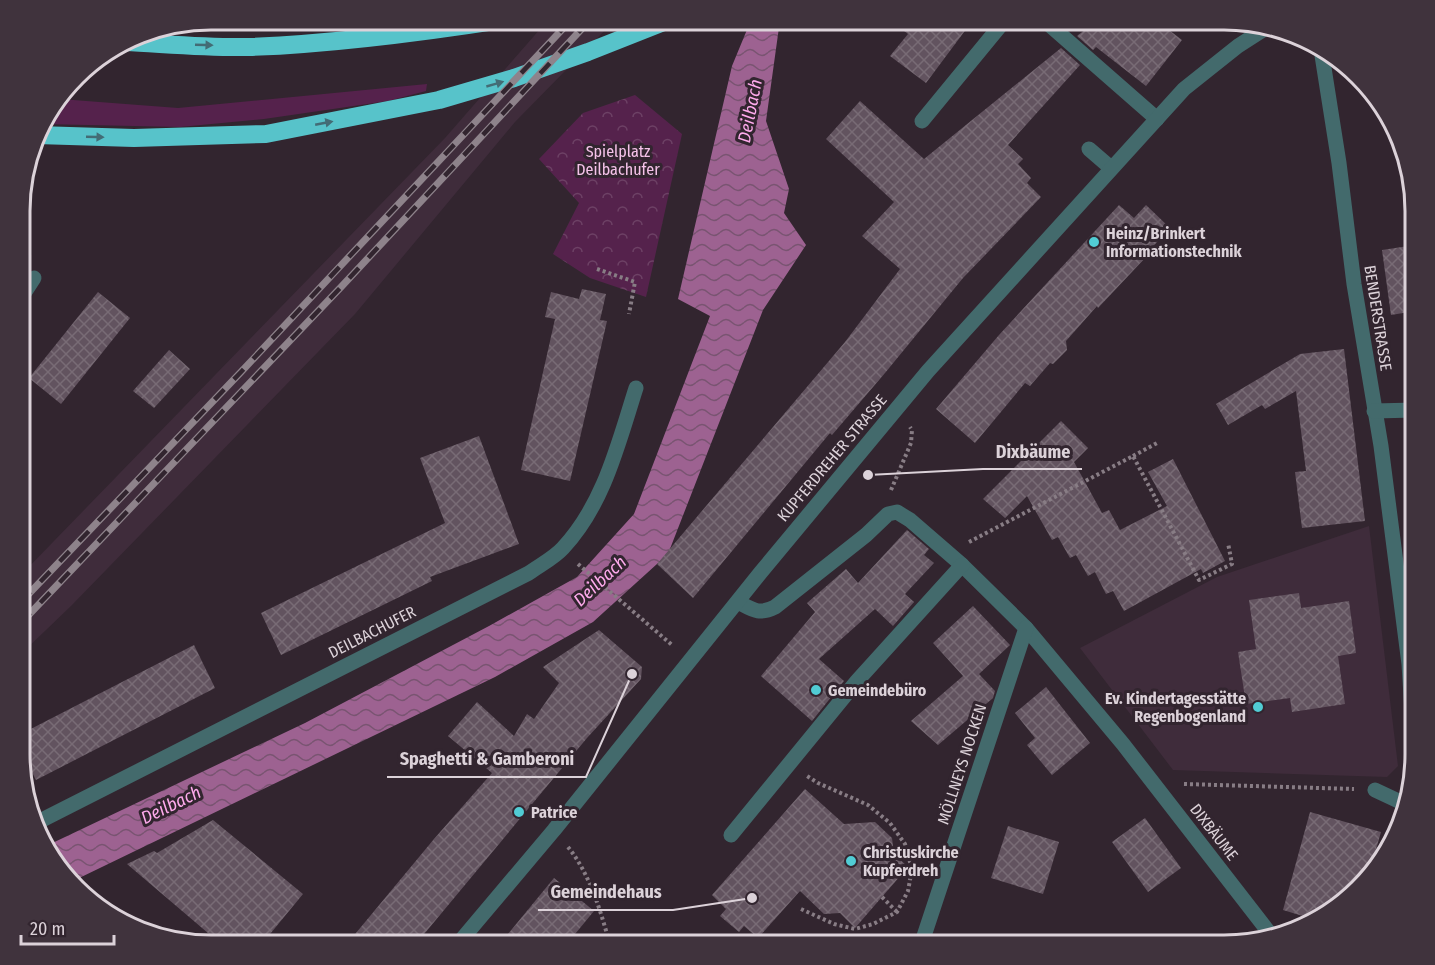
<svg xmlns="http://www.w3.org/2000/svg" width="1435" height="965" font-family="'Fira Sans Condensed',sans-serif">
	<defs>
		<pattern id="park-crowns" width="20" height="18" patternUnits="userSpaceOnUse" patternTransform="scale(1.5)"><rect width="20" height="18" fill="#55224c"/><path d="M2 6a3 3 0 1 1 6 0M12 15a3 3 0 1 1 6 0" fill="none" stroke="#6d4165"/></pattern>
		<pattern id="water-waves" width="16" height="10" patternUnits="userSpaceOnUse" patternTransform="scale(1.5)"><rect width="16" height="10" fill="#9d6291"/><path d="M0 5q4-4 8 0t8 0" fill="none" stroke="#795471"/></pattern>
		<pattern id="building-cross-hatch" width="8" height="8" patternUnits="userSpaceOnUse" patternTransform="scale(1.5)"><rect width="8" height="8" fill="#62535f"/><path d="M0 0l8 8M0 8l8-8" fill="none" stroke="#786b75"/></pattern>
	</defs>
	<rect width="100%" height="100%" fill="#32252f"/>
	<g fill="#3f2c3b">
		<path d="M548,20H615L515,122L355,314L71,606L21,654V575L445,138Z"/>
		<path d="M1369,526L1398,766L1387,777L1173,770L1080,648L1217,577Z"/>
	</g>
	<path fill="#55224c" d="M427,84L426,91L388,101L264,119L180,127L41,124L60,99L178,108Z"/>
	<path fill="url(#park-crowns)" d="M635,95L682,134L646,297L590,278L553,254L579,203L539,159L583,113Z"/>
	<path fill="url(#water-waves)" d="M751,20H780L766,121L789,189L784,213L806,245L763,310L668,554L593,622L495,677L73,881L44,847L305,723L489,626L577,577L634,514L710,316L678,299L732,66Z"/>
	<g fill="url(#building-cross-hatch)">
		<path d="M890,20H973L926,83L890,56L908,34Z"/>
		<path d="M1097,20H1156L1182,40L1146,86L1096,47L1093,50L1077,36Z"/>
		<path d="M1061,48L1080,65L1008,145L1023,159L1018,164L1031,178L1027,183L1041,197L963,278L885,373L832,435L830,433L693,598L657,564L845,342L900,269L862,236L894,202L826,139L860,101L924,159Z"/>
		<path d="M1119,205L1134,218L1146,205L1170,228L1144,256L1146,257L1098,308L1097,306L1066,341L1067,350L1053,364L1050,363L1030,386L1025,383L975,443L936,409L999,335Z"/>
		<path d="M1415,245V311L1391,315L1382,250Z"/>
		<path d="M582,289L606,294L600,320L607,321L570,481L521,470L555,319L545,317L551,292L579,299Z"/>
		<path d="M98,292L130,318L61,404L29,378Z"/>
		<path d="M1344,349L1365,521L1302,528L1295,472L1306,471L1296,391L1265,409L1262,405L1228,425L1216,404L1300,354Z"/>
		<path d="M169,350L190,369L154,408L133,391Z"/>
		<path d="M1061,421L1088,448L1074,462L1102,513L1109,510L1120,530L1167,506L1148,472L1173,459L1225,561L1203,573L1201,569L1124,611L1113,591L1106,594L1095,572L1088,576L1076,555L1070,558L1058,537L1052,540L1027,496L1005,518L983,499Z"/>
		<path d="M479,436L519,544L430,577L432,581L281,655L261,613L445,523L420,458Z"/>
		<path d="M907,530L929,549L924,555L934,563L905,594L914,602L893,626L875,609L819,659L844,681L812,721L761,676L815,612L807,603L846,569L858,583Z"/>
		<path d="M1299,593L1301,608L1349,601L1356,653L1338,656L1345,704L1292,712L1290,698L1246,704L1238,652L1256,649L1249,600Z"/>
		<path d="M973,606L1010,645L979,674L995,691L993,698L938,745L911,721L963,676L933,643Z"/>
		<path d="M599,630L642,667L641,679L587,738L415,945H346L434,839L492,773L448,736L477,702L514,736L527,714L534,719L559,683L543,667Z"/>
		<path d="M194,645L215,688L36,780L21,751V734Z"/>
		<path d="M1046,687L1090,743L1052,775L1027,745L1035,738L1015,713Z"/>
		<path d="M805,789L844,824L875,822L892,838L894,854L908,867L855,928L840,913L824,914L800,891L758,938L744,926L739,932L720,916L726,909L712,895Z"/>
		<path d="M1310,812L1381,832L1368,877L1316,920L1283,910Z"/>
		<path d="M1145,818L1181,868L1148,892L1112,842Z"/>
		<path d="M213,820L303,894L261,945H222L127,864L154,851L157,853Z"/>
		<path d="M1008,826L1059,842L1043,894L991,878Z"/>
		<path d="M554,878L594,911L566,945H499Z"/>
	</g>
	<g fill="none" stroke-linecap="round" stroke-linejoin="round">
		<g stroke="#887d85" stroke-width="4" stroke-dasharray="3 3" stroke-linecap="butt">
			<path d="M597,269L635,282L629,314"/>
			<path d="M1133,456L1157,443"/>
			<path d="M891,490L911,443L912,430L910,427"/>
			<path d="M969,542L1133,456L1199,580L1232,564L1228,543"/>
			<path d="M578,564L672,645"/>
			<path d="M1184,784L1354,789"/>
			<path d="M568,847C590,874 601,912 610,945"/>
			<path d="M882,897L897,912"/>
			<path d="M801,909L834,924L855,929L873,924L897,912L908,891L912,869L905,844L890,823L868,805L818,783L807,776"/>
		</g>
		<g stroke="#436a6c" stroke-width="15">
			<path d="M1044,20L1157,119"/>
			<path d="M922,121L1005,20"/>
			<path d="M1089,149L1111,168"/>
		</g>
		<g stroke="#436a6c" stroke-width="15">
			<path d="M1321,49L1339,163L1354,284L1381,446L1409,664L1415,760"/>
			<path d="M21,298L34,278"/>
			<path d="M1374,411L1415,410"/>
			<path d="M738,602C753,610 759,615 775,607L866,535L888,514L897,512L910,520L962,565L1026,628L1123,744L1271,935"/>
			<path d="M1375,790L1407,805"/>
			<path d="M36,823L529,573C540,565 554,558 563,548C604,504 618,444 636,388"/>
			<path d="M731,835L857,681L962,565"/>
			<path d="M921,945L1026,628"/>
		</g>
		<path stroke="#436a6c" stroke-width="15" d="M457,945L554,830L761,572L928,371L1184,89L1238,46L1269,26"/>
		<g stroke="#57c3ca" stroke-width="18">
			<path d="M125,42C166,44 208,48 249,47C333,44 417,33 501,20"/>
			<path d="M37,135L134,138L266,134L439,100L514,78L588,52L669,20"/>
		</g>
		<defs>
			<g id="rail">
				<path d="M21,602L241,372L571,20"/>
				<path d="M21,623L342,286L590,20"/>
			</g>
		</defs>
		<use href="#rail" stroke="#8e838b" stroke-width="7"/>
		<use href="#rail" stroke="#32252f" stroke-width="4.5" stroke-dasharray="14" stroke-linecap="butt"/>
	</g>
	<defs><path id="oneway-solid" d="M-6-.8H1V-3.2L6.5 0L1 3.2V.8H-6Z" transform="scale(1.5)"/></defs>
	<g fill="#436c75">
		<use href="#oneway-solid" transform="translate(204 45) rotate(2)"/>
		<use href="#oneway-solid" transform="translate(495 84) rotate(-16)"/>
		<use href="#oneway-solid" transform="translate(324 123) rotate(-11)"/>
		<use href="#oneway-solid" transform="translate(95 137) rotate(2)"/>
	</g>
	<g fill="#51ccd4" stroke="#32252f" stroke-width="2">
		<circle cx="1094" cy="242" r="6"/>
		<circle cx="816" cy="690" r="6"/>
		<circle cx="1258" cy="707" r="6"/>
		<circle cx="519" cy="812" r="6"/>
		<circle cx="851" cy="861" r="6"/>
	</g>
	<g text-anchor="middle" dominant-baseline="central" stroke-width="6" stroke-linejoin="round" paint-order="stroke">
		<g font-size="16" fill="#f5c2e9" stroke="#32252f">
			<text x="618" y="151">Spielplatz<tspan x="618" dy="18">Deilbachufer</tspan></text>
		</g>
		<g font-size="16" font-weight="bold" fill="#dcd2d9" stroke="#32252f" text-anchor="start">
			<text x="1106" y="233">Heinz/Brinkert<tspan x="1106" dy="18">Informationstechnik</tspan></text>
			<text x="828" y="690">Gemeindebüro</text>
			<text x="1246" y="698" text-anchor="end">Ev. Kindertagesstätte<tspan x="1246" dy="18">Regenbogenland</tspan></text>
			<text x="531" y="812">Patrice</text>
			<text x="863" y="852">Christuskirche<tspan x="863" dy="18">Kupferdreh</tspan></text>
		</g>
		<g font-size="16" fill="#dcd2d9" stroke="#32252f">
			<text transform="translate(1378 318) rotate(81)">BENDERSTRASSE</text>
			<text transform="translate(832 458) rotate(-50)">KUPFERDREHER STRASSE</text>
			<text transform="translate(372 632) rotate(-27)">DEILBACHUFER</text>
			<text transform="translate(962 764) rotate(-72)">MÖLLNEYS NOCKEN</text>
			<text transform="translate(1214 832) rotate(52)">DIXBÄUME</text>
		</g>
		<g font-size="18" font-style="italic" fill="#feaaec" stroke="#32252f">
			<text transform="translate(750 111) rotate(-79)">Deilbach</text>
			<text transform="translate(600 581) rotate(-43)">Deilbach</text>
			<text transform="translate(171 805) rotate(-26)">Deilbach</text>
		</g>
	</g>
	<path d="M0 0H1435V965H0ZM211 30H1224A181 181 0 0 1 1405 211V754A181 181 0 0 1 1224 935H211A181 181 0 0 1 30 754V211A181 181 0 0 1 211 30Z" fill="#40333d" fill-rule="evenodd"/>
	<path fill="none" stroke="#dcd2d9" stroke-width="3" d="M211 30H1224A181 181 0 0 1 1405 211V754A181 181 0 0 1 1224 935H211A181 181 0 0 1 30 754V211A181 181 0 0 1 211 30Z"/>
	<path fill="none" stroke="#dcd2d9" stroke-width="2" d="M868 475L983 469H1082M632 674L586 777H387M752 898L673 910H538"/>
	<g fill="#dcd2d9" stroke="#32252f" stroke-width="2">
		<circle cx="868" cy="475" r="6"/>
		<circle cx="632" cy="674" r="6"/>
		<circle cx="752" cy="898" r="6"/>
	</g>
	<g font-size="18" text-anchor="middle" font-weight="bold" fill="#dcd2d9" stroke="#32252f" stroke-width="6" stroke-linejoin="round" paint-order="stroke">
		<text x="1033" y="458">Dixbäume</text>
		<text x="487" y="765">Spaghetti &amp; Gamberoni</text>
		<text x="606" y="898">Gemeindehaus</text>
	</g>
	<path d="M21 935v9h93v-9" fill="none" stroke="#dcd2d9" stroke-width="3"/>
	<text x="30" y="935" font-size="18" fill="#dcd2d9" stroke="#32252f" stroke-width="4.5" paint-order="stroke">20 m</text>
</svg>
